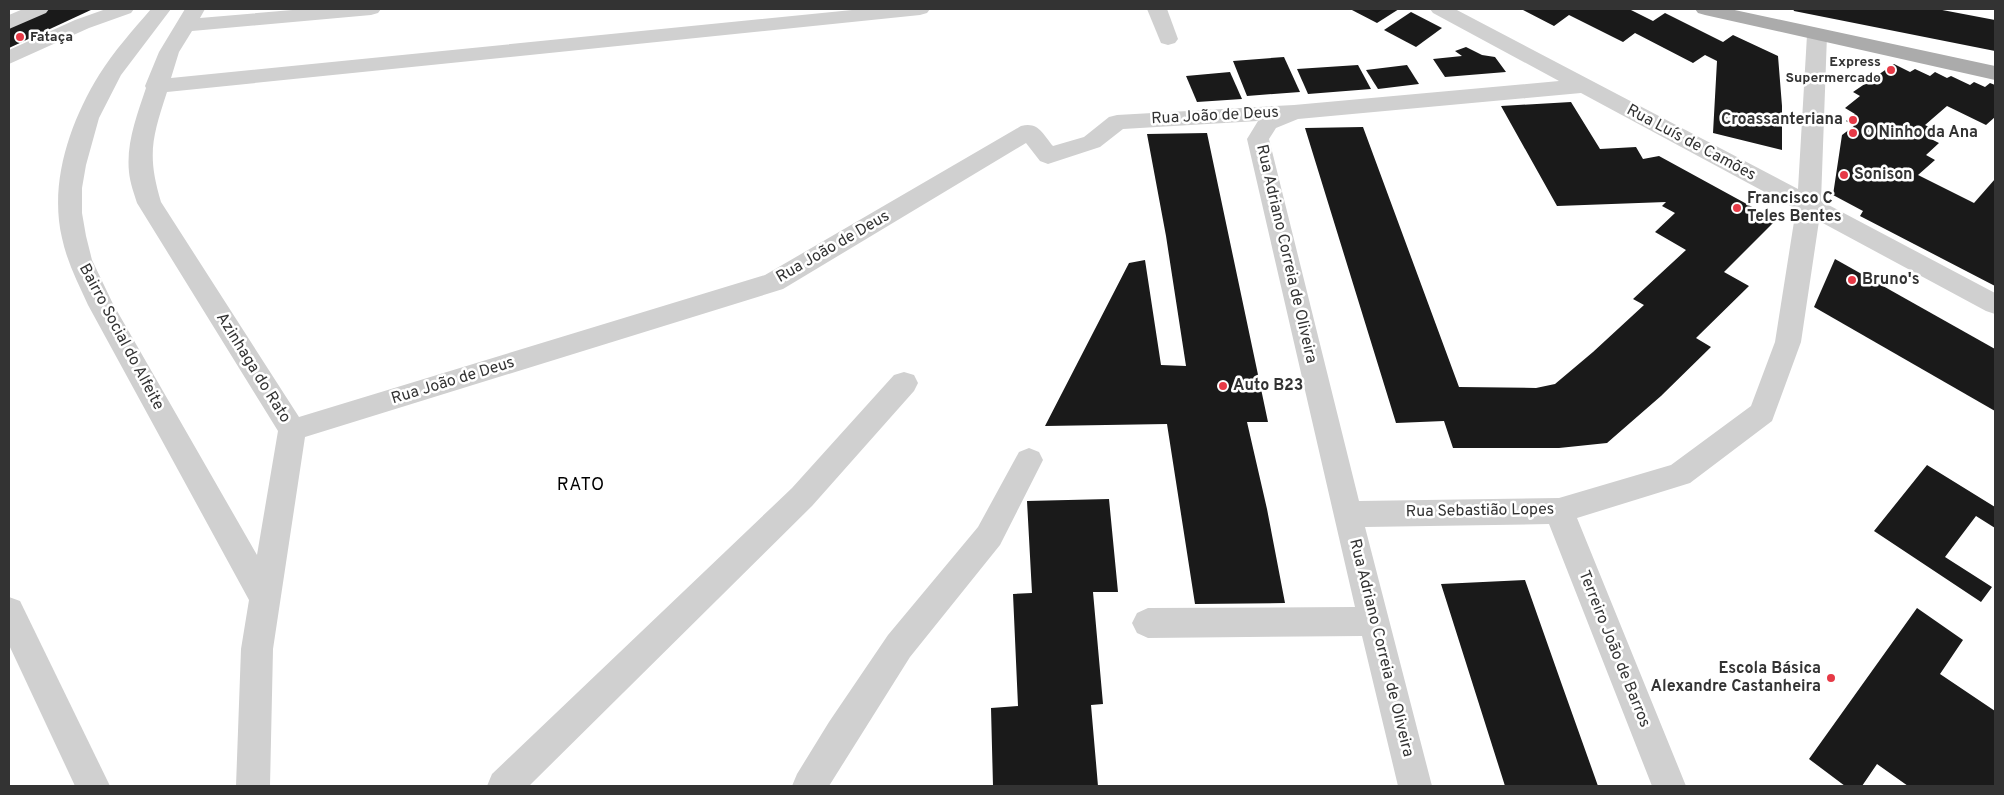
<svg xmlns="http://www.w3.org/2000/svg" width="2004" height="795" font-family="Overpass,sans-serif">
	<rect width="100%" height="100%" fill="#fff"/>
	<g fill="#1a1a1a">
		<path d="M47,9H93L9,48V27Z"/>
		<path d="M1350,9H1399L1377,23Z"/>
		<path d="M1521,9H1629L1653,21L1665,13L1723,42L1733,35L1778,56L1782,106V150L1713,133L1717,61L1705,55L1693,63L1635,33L1623,42L1569,15L1554,26Z"/>
		<path d="M1793,9H1937L1995,20V51L1794,11Z"/>
		<path d="M1411,12L1442,28L1416,47L1384,30Z"/>
		<path d="M1466,47L1482,55L1495,57L1506,72L1445,77L1433,59L1462,56L1455,51Z"/>
		<path d="M1284,57L1300,92L1247,96L1233,61Z"/>
		<path d="M1894,64L1910,72L1915,69L1930,76L1935,72L1947,78L1951,76L1970,85L1974,82L1985,87L1990,83L1995,85V117L1986,125L1947,106L1925,125L1935,130L1927,137L1939,143L1926,155L1935,160L1918,175L1974,203L1995,179V286L1860,216L1863,211L1833,195L1842,135L1854,126L1846,121L1855,114L1845,108L1860,96L1853,92Z"/>
		<path d="M1358,65L1371,89L1308,94L1297,69Z"/>
		<path d="M1407,65L1419,84L1378,89L1366,70Z"/>
		<path d="M1230,72L1242,99L1197,102L1186,76Z"/>
		<path d="M1571,102L1600,149L1636,147L1643,159L1659,156L1776,220L1724,272L1749,286L1696,338L1711,347L1661,396L1607,443L1559,448H1453L1444,421L1396,423L1305,128L1363,127L1459,387L1536,388L1555,384L1593,352L1644,305L1633,299L1686,250L1655,232L1675,213L1662,206L1666,202L1557,206L1501,106Z"/>
		<path d="M1207,133L1268,422H1247L1267,509L1285,603L1195,604L1167,424L1045,426L1129,263L1145,260L1161,365L1186,366L1166,236L1147,134Z"/>
		<path d="M1835,259L1995,349V411L1814,307Z"/>
		<path d="M1927,465L1995,507V528L1976,516L1945,557L1992,587L1981,602L1874,531Z"/>
		<path d="M1109,499L1118,592H1093L1103,704L1091,705L1098,786H993L991,708L1018,706L1013,594L1032,593L1027,501Z"/>
		<path d="M1525,580L1562,685L1598,786H1505L1441,584Z"/>
		<path d="M1917,608L1963,640L1940,674L1995,711V786H1908L1877,764L1862,786H1845L1809,759Z"/>
	</g>
	<g fill="none" stroke-linecap="round" stroke-linejoin="round">
		<g fill="#d0d0d0" fill-rule="evenodd">
			<path d="M23,9H49L46,13L9,29V15Z"/>
			<path d="M106,9H134L131,13L89,28L9,64V50L75,20Z"/>
			<path d="M151,9H171L121,75L99,118L86,165L82,188V213L86,236L92,260L113,304L257,555L278,431L137,203C134,193 130,183 129,172C126,143 137,115 146,88L145,86L159,52L185,9H205L200,18L304,9H381L378,13L371,15L192,31L179,52L171,78L862,9H930L927,13L920,15L167,92C152,138 147,155 161,202L299,417L765,275L1021,126C1038,121 1043,134 1053,146L1084,137L1109,117L1117,115L1294,105L1559,81L1433,13L1430,9H1455L1798,189L1807,35L1810,31L1817,29L1824,31L1827,35L1821,201L1995,293V314L1986,311L1819,221L1801,342L1772,421L1690,483L1577,518L1686,786H1652L1549,524L1365,527L1432,786H1398L1362,636L1148,638L1137,633L1132,623L1137,613L1148,608L1355,607L1247,139L1258,121L1123,129L1100,147L1048,164L1040,161L1026,143L783,289L305,437L273,649L270,786H236L241,649L249,600L88,305C78,283 67,262 62,238C49,183 70,122 99,75C114,51 133,30 151,9ZM1581,93L1796,209L1775,342L1751,406L1671,465L1559,498L1359,501L1269,139L1276,128L1298,119Z"/>
			<path d="M1147,9H1167L1178,39L1175,43L1168,45L1161,43Z"/>
			<path d="M904,372L914,375L918,383L914,391L812,506L529,786H487L492,774L792,488L894,375Z"/>
			<path d="M1029,448L1039,452L1043,460L1000,545L910,657L829,786H792L797,774L829,722L888,635L978,527L1019,452Z"/>
			<path d="M9,597L20,601L110,786H75L9,645Z"/>
		</g>
		<path fill="#ababab" fill-rule="evenodd" d="M1695,9H1730L1995,66V80L1705,15L1698,13Z"/>
	</g>
	<g fill="#e63946" stroke="#fff" stroke-width="2">
		<circle cx="20" cy="37" r="5"/>
		<circle cx="1891" cy="70" r="5"/>
		<circle cx="1853" cy="120" r="5"/>
		<circle cx="1853" cy="133" r="5"/>
		<circle cx="1844" cy="175" r="5"/>
		<circle cx="1737" cy="208" r="5"/>
		<circle cx="1852" cy="280" r="5"/>
		<circle cx="1223" cy="386" r="5"/>
		<circle cx="1831" cy="678" r="5"/>
	</g>
	<g text-anchor="middle" dominant-baseline="central" stroke-width="5" stroke-linejoin="round" paint-order="stroke">
		<g font-size="14" font-weight="bold" fill="#333" stroke="#fff" text-anchor="start">
			<text x="30" y="37">Fataça</text>
			<text x="1881" y="62" text-anchor="end">Express<tspan x="1881" dy="16">Supermercado</tspan></text>
		</g>
		<g font-size="16" fill="#333" stroke="#fff">
			<text transform="translate(1215 116) rotate(-3)">Rua João de Deus</text>
			<text transform="translate(1691 143) rotate(28)">Rua Luís de Camões</text>
			<text transform="translate(833 247) rotate(-30)">Rua João de Deus</text>
			<text transform="translate(1286 254) rotate(77)">Rua Adriano Correia de Oliveira</text>
			<text transform="translate(121 337) rotate(62)">Bairro Social do Alfeite</text>
			<text transform="translate(253 368) rotate(58)">Azinhaga do Rato</text>
			<text transform="translate(453 381) rotate(-17)">Rua João de Deus</text>
			<text transform="translate(1480 511) rotate(-1)">Rua Sebastião Lopes</text>
			<text transform="translate(1381 648) rotate(76)">Rua Adriano Correia de Oliveira</text>
			<text transform="translate(1614 649) rotate(68)">Terreiro João de Barros</text>
		</g>
		<g font-size="16" font-weight="bold" fill="#333" stroke="#fff" text-anchor="start">
			<text x="1843" y="120" text-anchor="end">Croassanteriana</text>
			<text x="1863" y="133">O Ninho da Ana</text>
			<text x="1854" y="175">Sonison</text>
			<text x="1747" y="199">Francisco C<tspan x="1747" dy="18">Teles Bentes</tspan></text>
			<text x="1862" y="280">Bruno's</text>
			<text x="1233" y="386">Auto B23</text>
			<text x="1821" y="669" text-anchor="end">Escola Básica<tspan x="1821" dy="18">Alexandre Castanheira</tspan></text>
		</g>
		<g font-size="18" letter-spacing="1" fill="#000" stroke="#fff">
			<text x="581" y="485">RATO</text>
		</g>
	</g>
	<rect width="2004" height="795" fill="none" stroke="#333333" stroke-width="20"/>
</svg>
